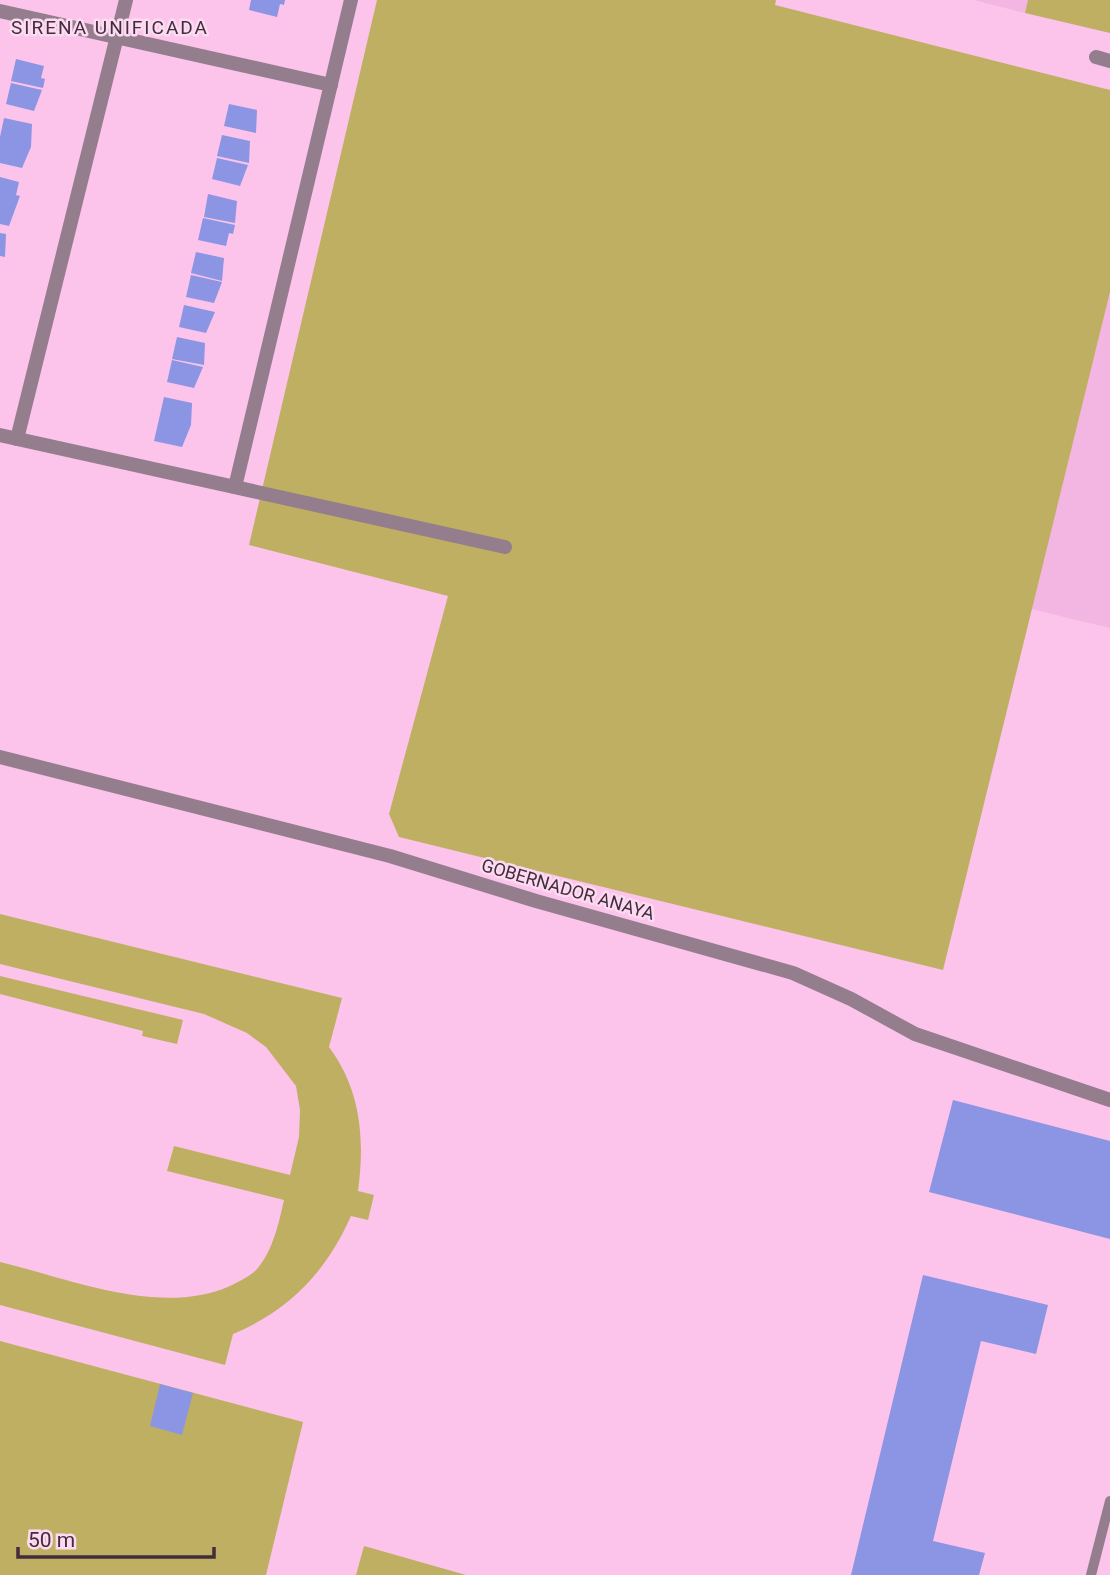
<svg xmlns="http://www.w3.org/2000/svg" width="1110" height="1575" font-family="Roboto,sans-serif">
	<rect width="100%" height="100%" fill="#fcc4eb"/>
	<g fill="#f3b5e1">
		<path d="M974,0H1028L1025,13Z"/>
		<path d="M1110,292V628L1031,609Z"/>
	</g>
	<g fill="#bfaf62">
		<path d="M377,0H776L775,5L1110,90V292L943,970L399,837L389,814L448,596L249,545Z"/>
		<path d="M1028,0H1110V33L1025,13Z"/>
		<path d="M0,914L342,998L329,1047C361,1090 365,1139 358,1191L374,1195L368,1220L351,1216C326,1272 290,1310 233,1334L225,1365L0,1305V1262C71,1279 160,1317 230,1286C238,1282 251,1276 257,1269C273,1251 279,1222 284,1200L167,1171L174,1146L290,1175L299,1137L300,1110L296,1086L266,1047L247,1033L204,1014L0,964Z"/>
		<path d="M0,976L183,1020L177,1044L142,1036L143,1031L0,994Z"/>
		<path d="M0,1341L303,1422L266,1575H0Z"/>
		<path d="M364,1546L466,1575H356Z"/>
	</g>
	<g fill="#8c95e3">
		<path d="M251,0H285L284,5L280,4L277,17L249,10Z"/>
		<path d="M16,59L44,66L41,78L45,79L43,88L11,81Z"/>
		<path d="M11,83L42,90L34,111L6,104Z"/>
		<path d="M229,104L257,110L256,133L224,126Z"/>
		<path d="M4,118L32,124L31,147L22,168L0,163V137Z"/>
		<path d="M222,135L250,141L249,163L217,156Z"/>
		<path d="M217,158L248,165L240,186L212,179Z"/>
		<path d="M0,177L19,182L16,195L20,196L9,226L0,224Z"/>
		<path d="M208,194L237,201L235,223L204,217Z"/>
		<path d="M203,218L235,225L233,234L229,233L226,246L198,240Z"/>
		<path d="M0,233L6,234L5,257L0,256Z"/>
		<path d="M196,252L224,258L222,281L191,273Z"/>
		<path d="M191,275L222,282L214,303L186,297Z"/>
		<path d="M184,305L215,312L206,333L179,327Z"/>
		<path d="M177,337L205,343L204,365L172,359Z"/>
		<path d="M172,360L203,367L194,388L167,382Z"/>
		<path d="M164,397L192,403L191,425L182,447L154,441Z"/>
		<path d="M953,1100L1110,1141V1239L929,1192Z"/>
		<path d="M923,1275L1048,1305L1036,1354L981,1341L933,1541L985,1553L979,1575H851Z"/>
		<path d="M160,1384L193,1393L182,1435L150,1426Z"/>
	</g>
	<g fill="none" stroke-linecap="round" stroke-linejoin="round">
		<path stroke="#947d8d" stroke-width="10" d="M1091,1575L1110,1501"/>
		<g stroke="#947d8d" stroke-width="14">
			<path d="M0,11L331,85"/>
			<path d="M1096,57L1110,61"/>
			<path d="M0,435L505,547"/>
			<path d="M17,439L126,0"/>
			<path d="M235,487L351,0"/>
			<path d="M0,757L390,856L536,901L793,973L851,999L915,1034L1110,1100"/>
		</g>
	</g>
	<g text-anchor="middle" dominant-baseline="central" stroke-width="5" stroke-linejoin="round" paint-order="stroke">
		<g font-size="18" fill="#432d3c" stroke="#fcdaf1">
			<text transform="translate(568 889) rotate(16)">GOBERNADOR ANAYA</text>
		</g>
		<g font-size="19" letter-spacing="2" fill="#432d3c" stroke="#fcdaf1">
			<text x="110" y="27">SIRENA UNIFICADA</text>
		</g>
	</g>
	<path d="M18 1547v10h196v-10" fill="none" stroke="#432d3c" stroke-width="3.5"/>
	<text x="28" y="1547" font-size="21" fill="#432d3c" stroke="#fcdaf1" stroke-width="5" paint-order="stroke">50 m</text>
</svg>
